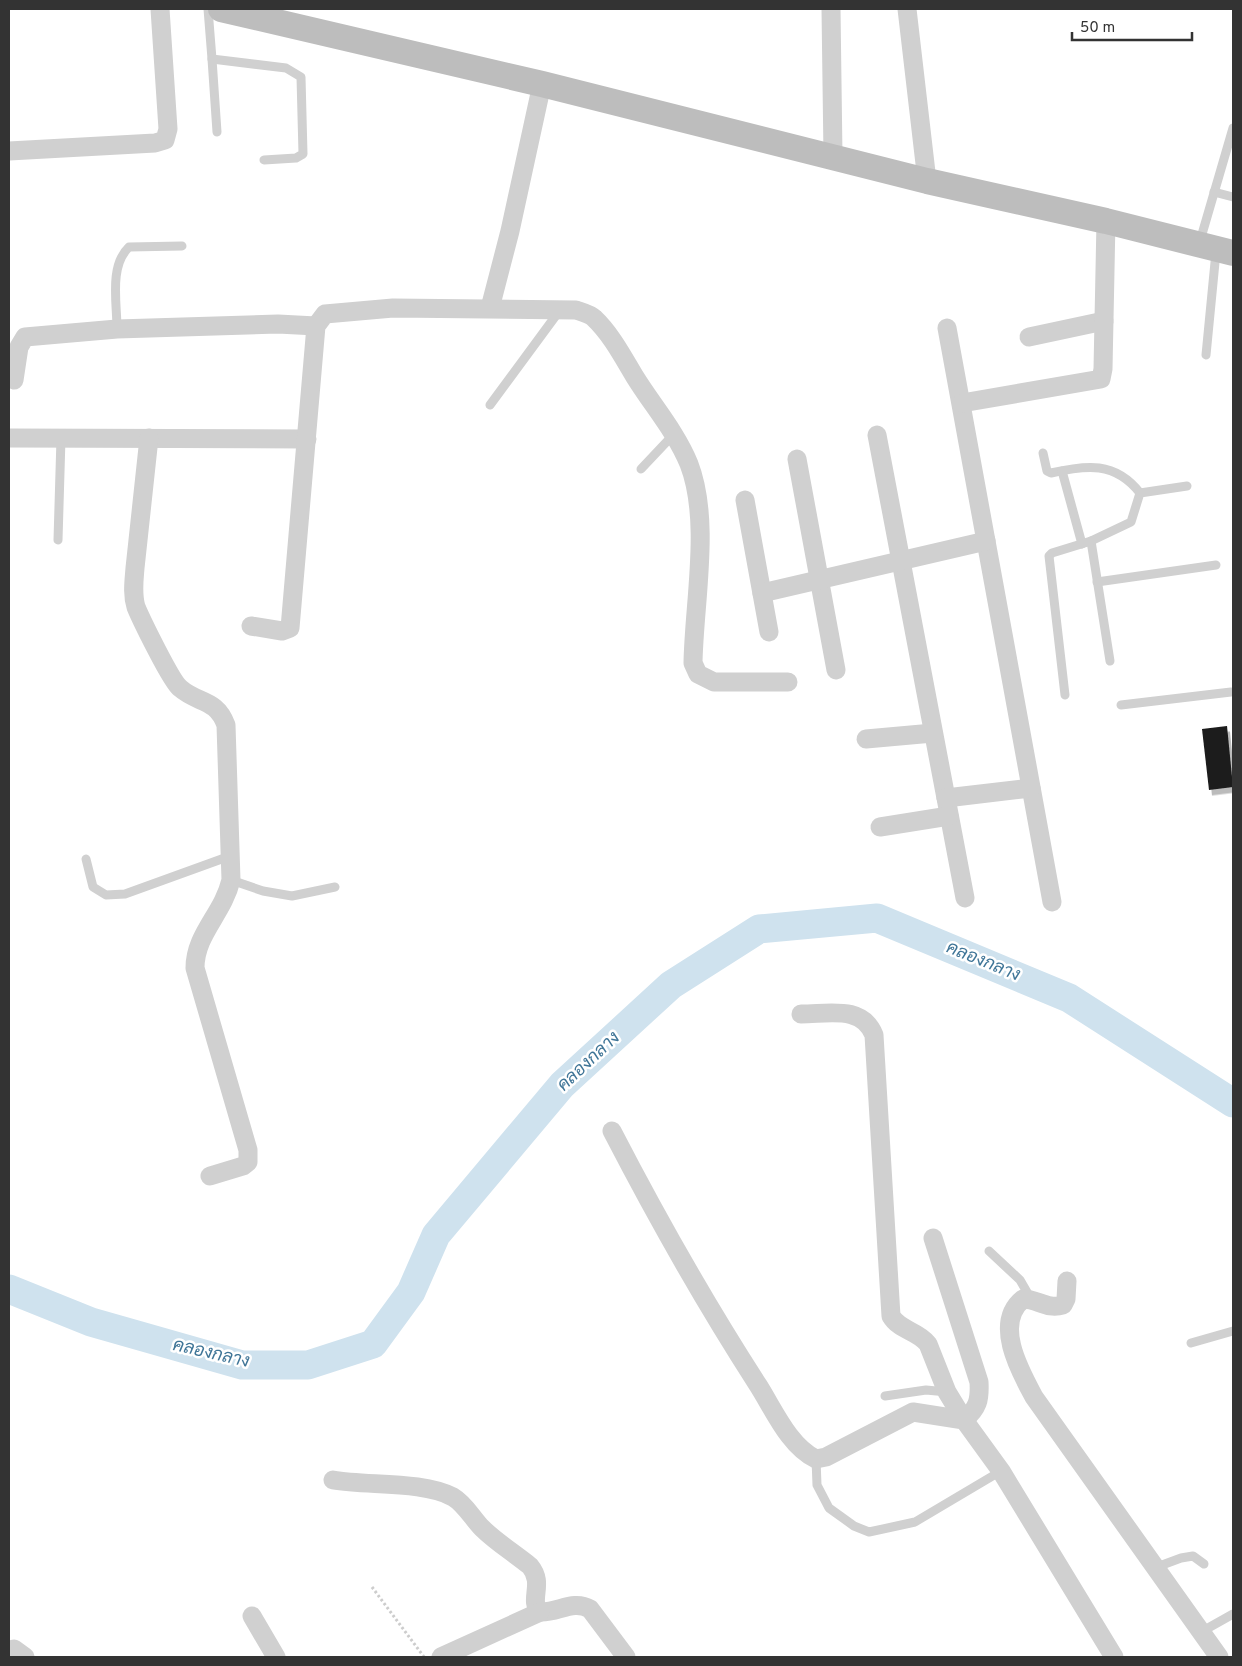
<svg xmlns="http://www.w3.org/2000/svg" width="1242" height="1666" font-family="Overpass,Sarabun,sans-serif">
	<defs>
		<filter id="shadow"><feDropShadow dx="3" dy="5.5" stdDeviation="0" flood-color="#0004"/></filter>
	</defs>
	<rect width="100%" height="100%" fill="#fff"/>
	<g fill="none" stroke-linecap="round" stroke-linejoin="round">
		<path stroke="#cfe2ee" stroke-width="29" d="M9,1289L91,1322L242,1365H308L373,1344L411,1292L436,1235L562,1085L671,985L759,929L877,918L1069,998L1233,1103"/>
	</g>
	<path fill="#1a1a1a" filter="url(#shadow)" d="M1227,726L1233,787L1209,790L1202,729Z"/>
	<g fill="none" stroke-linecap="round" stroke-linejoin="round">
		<path stroke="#cdcdcd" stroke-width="3" stroke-dasharray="2.5 2.5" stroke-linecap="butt" d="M372,1587L424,1657"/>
		<g stroke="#d0d0d0" stroke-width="9">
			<path d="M208,9L212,59L286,68L301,77L303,154L296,158L264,160"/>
			<path d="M212,59L217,132"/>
			<path d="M1214,192L1233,197"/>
			<path d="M1200,241L1233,128"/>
			<path d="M117,329C117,303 109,266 129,247L182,246"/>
			<path d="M1206,355L1216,252"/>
			<path d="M490,405L560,310"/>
			<path d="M1043,453L1047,471L1051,473C1086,465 1115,461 1140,493"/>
			<path d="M641,469L674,434"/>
			<path d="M1062,471L1082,544"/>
			<path d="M58,540L61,438"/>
			<path d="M1091,541L1110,661"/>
			<path d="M1097,582L1216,565"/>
			<path d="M1065,695L1049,556L1052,553L1091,541L1131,522L1140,493L1187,486"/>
			<path d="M1121,705L1231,692"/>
			<path d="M86,859L93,887L106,895L125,894L230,856"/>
			<path d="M231,880L263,891L292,896L335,887"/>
			<path d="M989,1251L1020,1280L1031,1299"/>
			<path d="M1191,1343L1233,1331"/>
			<path d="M885,1396L926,1390L947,1392"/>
			<path d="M816,1459L817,1485L829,1508L854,1526L869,1532L915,1522L1001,1471"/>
			<path d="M1154,1568L1181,1558L1193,1556L1204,1564"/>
			<path d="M1201,1632L1233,1614"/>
		</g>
		<g stroke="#d0d0d0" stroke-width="19">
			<path d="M831,9L833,156"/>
			<path d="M907,9L927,181"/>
			<path d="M9,151L155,143L165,140L168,129L160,9"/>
			<path d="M490,308L510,231L542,84"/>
			<path d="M947,328L1052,902"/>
			<path d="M1029,337L1104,321"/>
			<path d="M14,380L19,347L25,337L117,329L278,324L316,326"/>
			<path d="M962,403L1101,379L1103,369L1106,221"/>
			<path d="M877,435L965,898"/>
			<path d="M9,438L307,439"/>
			<path d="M149,438L135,568C134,581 132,594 136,607C141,619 171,681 180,688C198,704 216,698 226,725L231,880C223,914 195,934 195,968L248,1150V1162L243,1166L210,1176"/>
			<path d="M797,459L836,670"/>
			<path d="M745,500L769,632"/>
			<path d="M762,593L986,541"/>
			<path d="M251,626L282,631L290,628L316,326L325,314L393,308L576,310C582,312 590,314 594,318C611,334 623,357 635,377C653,406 676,432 689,464C711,521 694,602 693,663L698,674L714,682H788"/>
			<path d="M866,739L933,733"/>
			<path d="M946,798L1031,788"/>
			<path d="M880,827L949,816"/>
			<path d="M801,1014C829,1014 862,1005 874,1035L891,1316C900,1331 917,1330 928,1344L947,1392L964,1420C978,1408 980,1400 979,1382L933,1238"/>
			<path d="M612,1131C657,1218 705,1303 758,1385C774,1410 789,1446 816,1459L826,1457L913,1412L964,1420L1001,1471L1114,1657"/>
			<path d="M1067,1281L1066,1299L1063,1305C1047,1310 1038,1299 1023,1299C993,1323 1020,1371 1034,1397L1219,1657"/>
			<path d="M333,1480C368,1486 423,1481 453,1497C465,1504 473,1519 482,1528C496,1542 514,1553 530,1566C545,1584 528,1600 540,1612C558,1613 573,1599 590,1609L626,1657"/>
			<path d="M252,1616L276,1657"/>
			<path d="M9,1650L14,1649L25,1657"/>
			<path d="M441,1657L540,1612"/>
		</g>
		<path stroke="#bdbdbd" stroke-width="26" d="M221,9L542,84L927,181L1106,221L1233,253"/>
	</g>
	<g text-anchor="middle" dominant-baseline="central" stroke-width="5" stroke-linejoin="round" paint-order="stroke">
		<g font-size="18" font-style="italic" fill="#3f7597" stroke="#fff">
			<text transform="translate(983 962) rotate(22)">คลองกลาง</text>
			<text transform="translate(589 1062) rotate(-43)">คลองกลาง</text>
			<text transform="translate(211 1354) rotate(13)">คลองกลาง</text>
		</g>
	</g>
	<rect width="1242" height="1666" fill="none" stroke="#333333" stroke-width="20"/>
	<path d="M1072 32v8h120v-8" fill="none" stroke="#333333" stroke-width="2.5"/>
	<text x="1080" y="32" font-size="15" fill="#333333" stroke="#ffffff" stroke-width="4" paint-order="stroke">50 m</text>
</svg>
